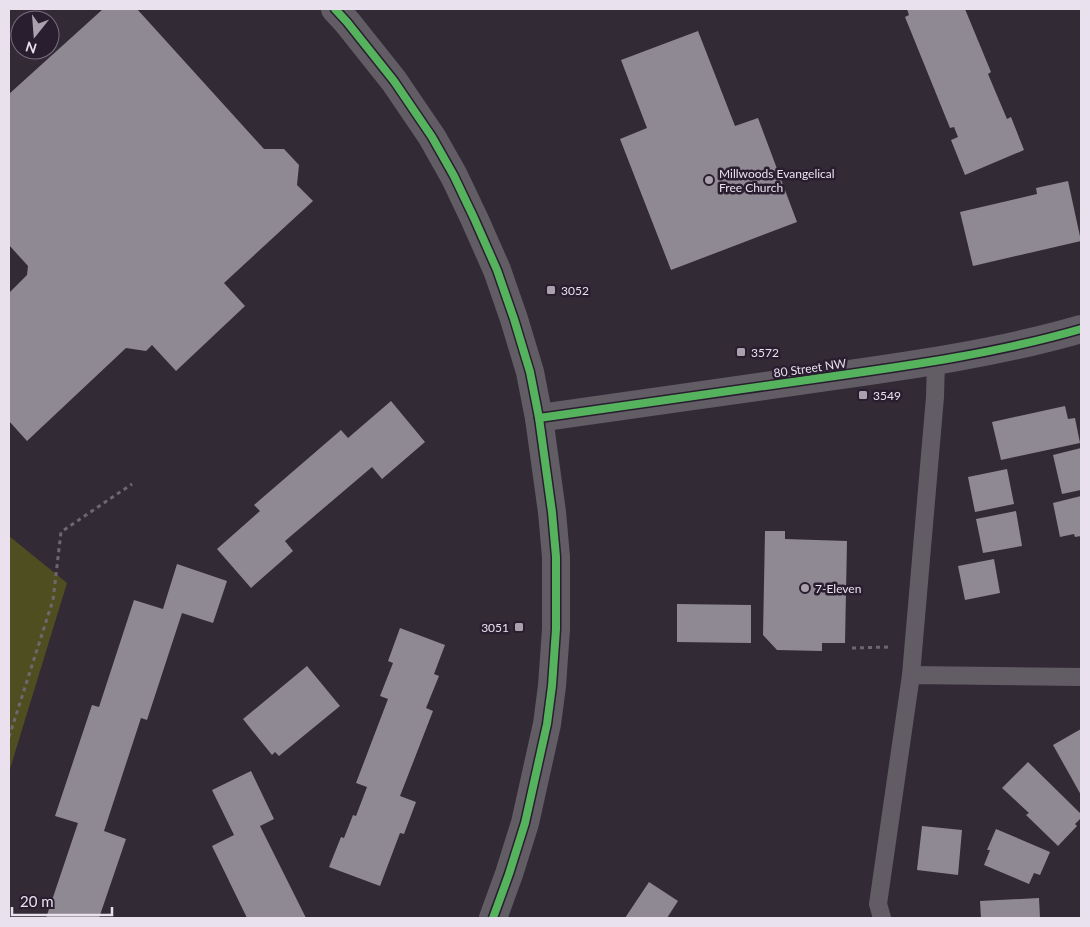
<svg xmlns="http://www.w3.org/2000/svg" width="1090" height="927" font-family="Lato,sans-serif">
	<rect width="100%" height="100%" fill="#322b36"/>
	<path fill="#4f4e20" d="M9,536L67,583L9,772Z"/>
	<g fill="#8f8993">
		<path d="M103,9H137L264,149H284L299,165L297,185L313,201L224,283L245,306L176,371L152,345L146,351L126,348L27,441L9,421V293L27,275L28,266L9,245V94Z"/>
		<path d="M907,9H965L991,72L988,74L1007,119L1011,117L1024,150L965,175L951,140L958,137L954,127L950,128L905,17L909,15Z"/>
		<path d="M698,31L735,126L758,118L797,222L671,270L620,139L647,128L621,60Z"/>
		<path d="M1068,181L1081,241L973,266L960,212L1037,194L1036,188Z"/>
		<path d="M391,401L425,442L382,479L372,467L285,541L293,551L251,588L217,549L260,511L254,505L341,430L348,438Z"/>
		<path d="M1065,406L1068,419L1075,418L1080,443L1001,460L992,422Z"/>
		<path d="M1081,448V490L1062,494L1053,455Z"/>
		<path d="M1007,469L1014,504L975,512L968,477Z"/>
		<path d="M1081,496V536L1075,537L1074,534L1060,537L1053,503Z"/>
		<path d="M1016,511L1022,546L983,553L976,519Z"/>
		<path d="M765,531H785V539L847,541L845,643H822V651L777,650L763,635Z"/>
		<path d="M994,559L1000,593L965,600L958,566Z"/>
		<path d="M177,564L227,581L213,623L182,613L147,720L141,718L104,831L126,839L99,918H46L78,823L55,816L92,705L99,707L134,600L163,609Z"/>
		<path d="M677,604L751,605V643L677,642Z"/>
		<path d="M400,628L445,645L434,674L439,676L426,708L433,711L400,796L416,802L404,834L400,833L380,886L329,867L341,837L344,838L353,815L356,816L367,787L356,783L388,699L380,696L393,663L388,661Z"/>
		<path d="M307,666L340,706L279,756L275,752L272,755L243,719Z"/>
		<path d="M1081,729V795L1053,745Z"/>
		<path d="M1028,762L1081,814V818L1075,824L1077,826L1058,846L1026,815L1029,813L1002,788Z"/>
		<path d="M251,771L274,819L260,826L306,918H247L212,846L234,835L212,790Z"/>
		<path d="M922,826L962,830L958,875L917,870Z"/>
		<path d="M996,829L1050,852L1040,875L1034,873L1029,884L984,865L990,850H987Z"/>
		<path d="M649,882L678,901L667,918H625Z"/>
		<path d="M1039,898L1040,918H981L980,901Z"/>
	</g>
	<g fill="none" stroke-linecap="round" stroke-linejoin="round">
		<g stroke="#6d6870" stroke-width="3" stroke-dasharray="4 4" stroke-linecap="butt">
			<path d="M852,648L889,647"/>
			<path d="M9,737L53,600L61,532L132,484"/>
		</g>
		<g stroke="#625c65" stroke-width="18">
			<path d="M911,675L935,397L936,361"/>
			<path d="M882,918L878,904L911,675L1081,677"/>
		</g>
		<g stroke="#625c65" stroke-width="28">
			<path d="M335,9L347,22L394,81L432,137L454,176L474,218L497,270L514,319L530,372L539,418L552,512L556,557V629L552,686L547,724L525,823L509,874L493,918"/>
			<path d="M539,418C635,404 732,391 828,377C913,365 998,353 1081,329"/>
		</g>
		<defs>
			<g id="cycleway">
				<path d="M335,9L347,22L394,81L432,137L454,176L474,218L497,270L514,319L530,372L539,418L552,512L556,557V629L552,686L547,724L525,823L509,874L493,918"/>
				<path d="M539,418C635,404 732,391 828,377C913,365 998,353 1081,329"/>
			</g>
		</defs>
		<use href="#cycleway" stroke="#291e30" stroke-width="11"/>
		<use href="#cycleway" stroke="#56b35d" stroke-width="8"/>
	</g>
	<g fill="#a9a1ae" stroke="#291e30" stroke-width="2">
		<circle cx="709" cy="180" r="5"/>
		<rect x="546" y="285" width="10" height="10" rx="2.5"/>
		<rect x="736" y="347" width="10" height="10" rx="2.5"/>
		<rect x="858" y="390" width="10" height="10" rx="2.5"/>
		<circle cx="805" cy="588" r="5"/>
		<rect x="514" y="622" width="10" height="10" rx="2.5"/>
	</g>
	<g text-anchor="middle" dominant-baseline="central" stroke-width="5" stroke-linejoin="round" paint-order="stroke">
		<g font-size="12" fill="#e9e1ee" stroke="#291e30" text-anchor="start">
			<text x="719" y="173">Millwoods Evangelical<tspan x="719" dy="14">Free Church</tspan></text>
			<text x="561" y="290">3052</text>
			<text x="751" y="352">3572</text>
			<text x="873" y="395">3549</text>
			<text x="815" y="588">7-Eleven</text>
			<text x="509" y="627" text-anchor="end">3051</text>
		</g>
		<g font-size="12" fill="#e9e1ee" stroke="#291e30">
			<text transform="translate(810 368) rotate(-8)">80 Street NW</text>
		</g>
	</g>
	<rect width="1090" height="927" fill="none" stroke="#e9e1ee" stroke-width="20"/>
	<g transform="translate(35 35) rotate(197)"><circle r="24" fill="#291e30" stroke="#766c7c"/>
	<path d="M0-4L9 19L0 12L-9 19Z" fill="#a9a1ae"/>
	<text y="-8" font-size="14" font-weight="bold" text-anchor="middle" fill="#e9e1ee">N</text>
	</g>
	<path d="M12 907v8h100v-8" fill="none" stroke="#e9e1ee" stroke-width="2.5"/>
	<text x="20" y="907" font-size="15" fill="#e9e1ee" stroke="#291e30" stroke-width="4" paint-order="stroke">20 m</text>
</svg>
